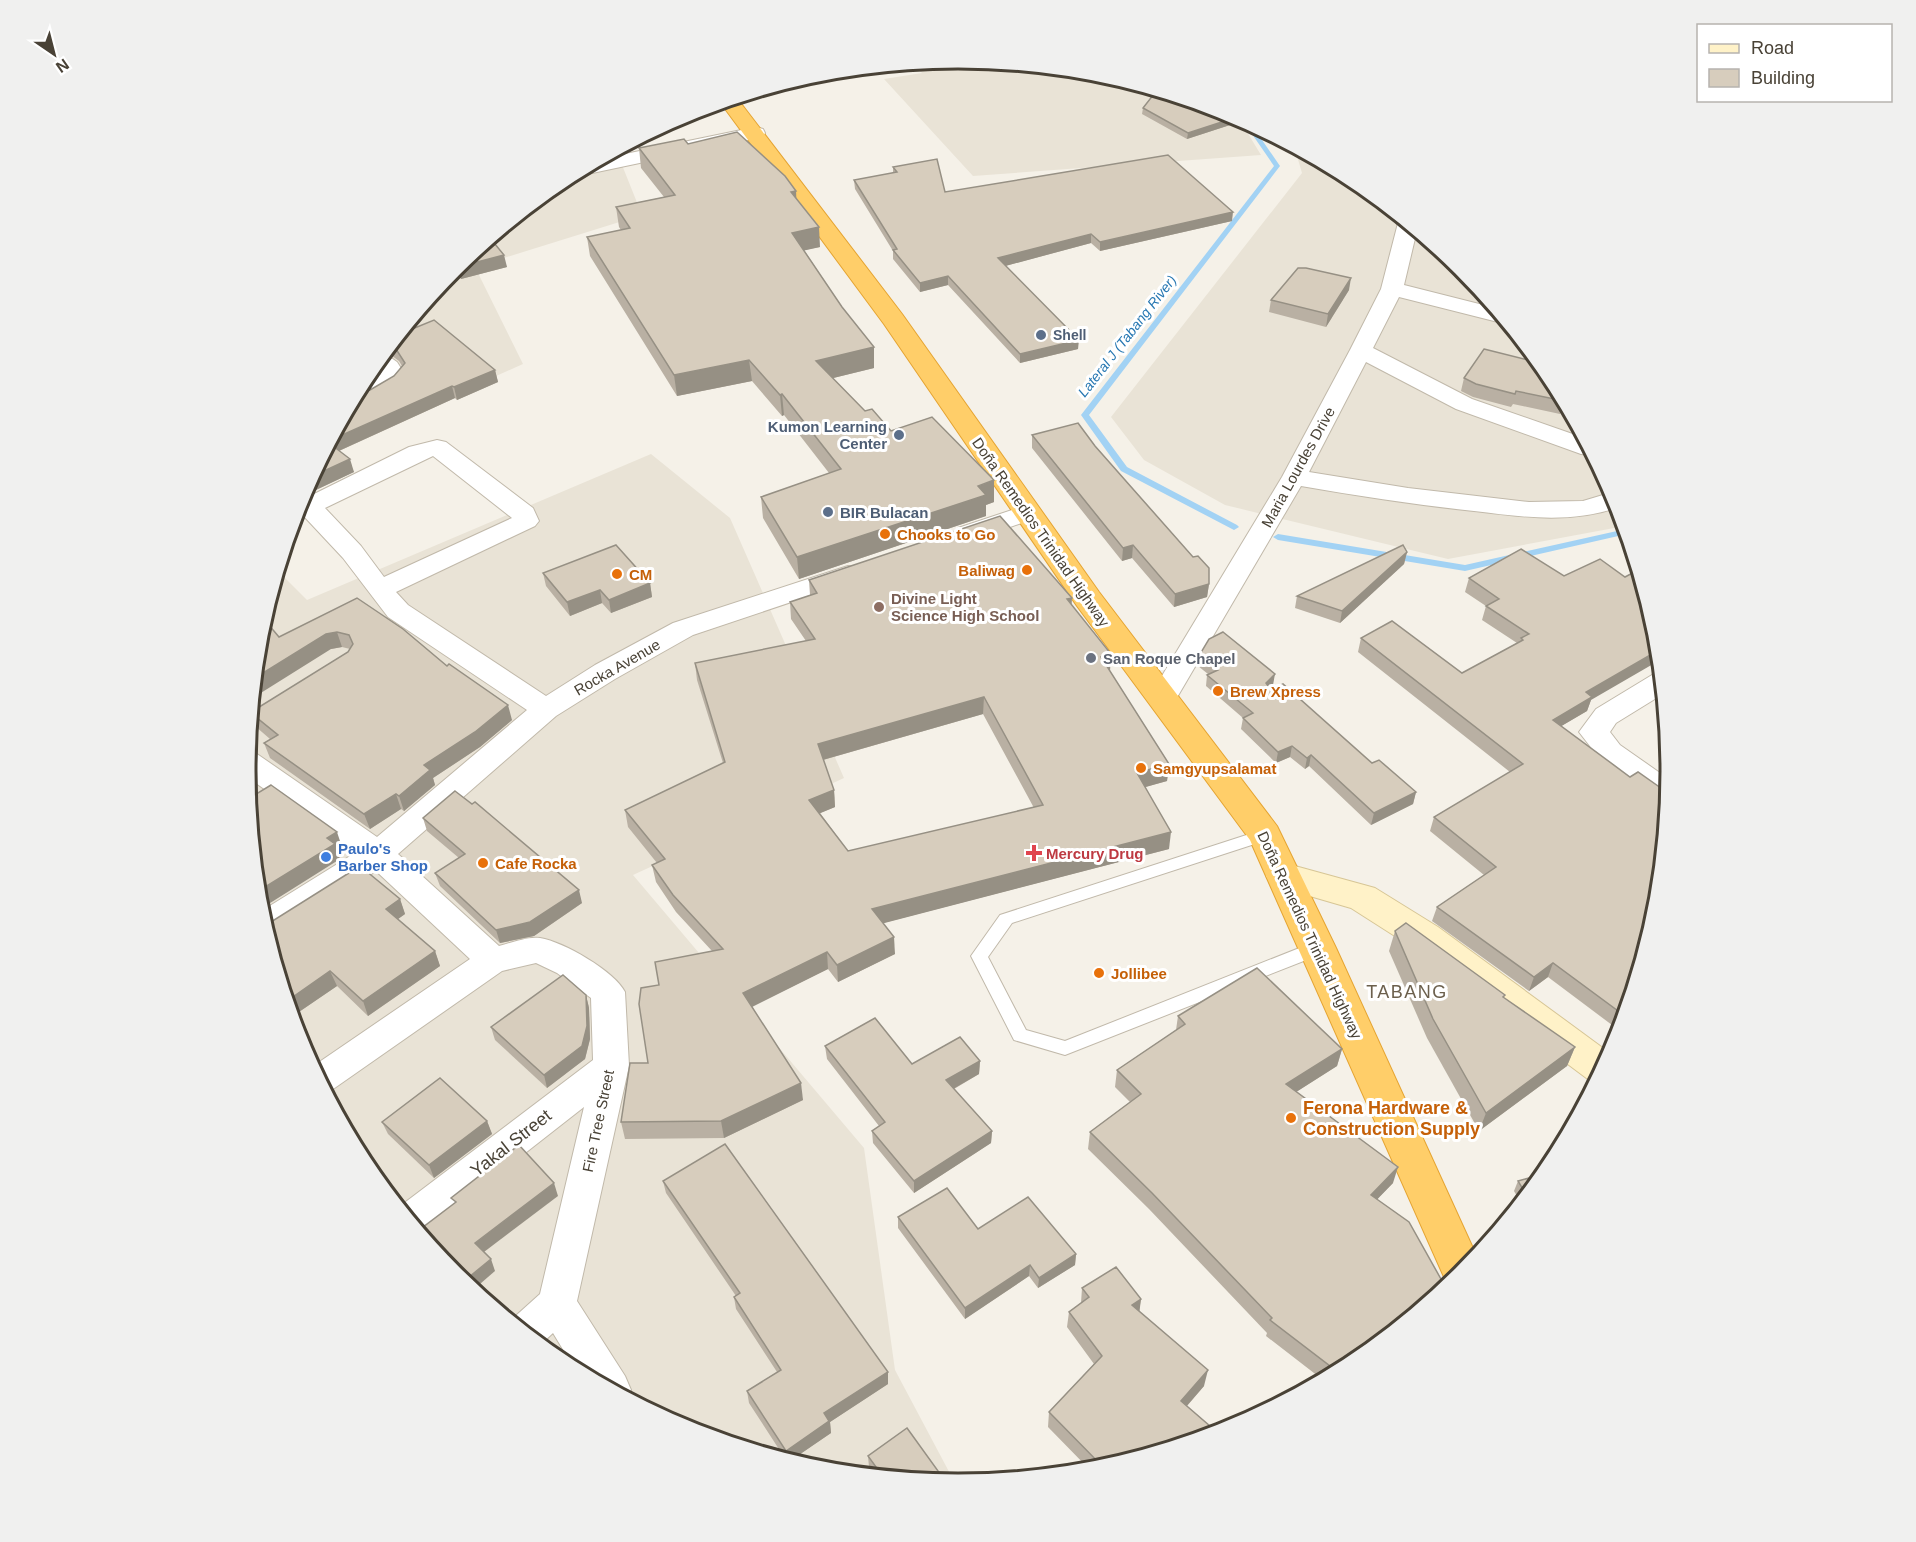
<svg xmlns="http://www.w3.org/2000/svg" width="1916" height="1542" font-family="Arial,sans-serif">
	<rect width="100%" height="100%" fill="#f5f1e8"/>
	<g fill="#e9e3d6">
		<path d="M958,59L1097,72L1231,113L1238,117L1261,155L973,176L884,79L922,73L913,63Z"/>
		<path d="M1294,146L1354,179L1462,267L1551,375L1616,499L1625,526L1448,559L1225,505L1144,460L1111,417L1302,173Z"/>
		<path d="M616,150L642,215L475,267L523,364L324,453L366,375L454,267L562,178Z"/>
		<path d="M651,454L730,518L844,778L633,875L864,1148L895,1370L955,1483L819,1470L685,1429L562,1363L454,1275L365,1167L300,1043L259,910L246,771L259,632L278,571L307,600Z"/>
	</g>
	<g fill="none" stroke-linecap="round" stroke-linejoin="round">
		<g fill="#a2d2f4" fill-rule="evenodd">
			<path d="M1244,120L1251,124L1280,166L1089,415L1127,467L1237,525L1239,527L1234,530L1121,471L1081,415L1274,166L1243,121Z"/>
			<path d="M1626,529L1627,534L1465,571L1278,540L1273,537L1278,534L1465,565Z"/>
		</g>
		<defs>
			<path id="lane" d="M1265,829L1270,831L1273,835L1270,839L1012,923L988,957L1026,1030L1065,1041L1312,943L1318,942L1324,943L1326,948L1324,953L1065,1055L1014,1040L971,956L1000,915Z"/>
			<g id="street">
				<path d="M756,127L763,129L765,133L763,137L578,176L571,174L596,160Z"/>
				<path d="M1402,218L1417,230L1404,285L1495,308L1506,322L1502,323L1399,297L1373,348L1472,399L1584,438L1593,455L1581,454L1456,409L1366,362L1309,472L1408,488L1529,502L1583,501L1613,492L1619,507C1571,524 1523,517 1474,511C1416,505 1359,496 1301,486L1172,706L1162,709L1152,706L1148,699L1282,477L1350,350L1381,289L1398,223Z"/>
				<path d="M384,353L397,362L406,376C396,390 367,407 350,404L359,387L381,374L373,366Z"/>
				<path d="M437,440L446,442L533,508L539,521L535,526L396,592L408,605L546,696L595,665L673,623L848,566L857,568L861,574L857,580L693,635L615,679L556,716L398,854L499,946C511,943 528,936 540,938C564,942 614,971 625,992L629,1066L577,1301L625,1376L631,1390L628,1398L576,1371L553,1333L540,1345L510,1321L540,1294L584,1107L423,1233L421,1234L399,1207L593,1060L591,998L557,973L536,963L502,971L326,1094L312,1067L470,959L376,871L276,935L268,937L260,912L355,853L246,776L247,751L257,754L377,837L527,710L388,617L343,558L299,511L304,499L409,447ZM433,456L512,518L384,577L361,546L325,508Z"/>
				<path d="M1027,505L1036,508L1040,513L1036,518L967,542L958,540L954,534L958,528Z"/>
				<path d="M1661,673L1663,694L1616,723L1610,732L1620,745L1670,780L1667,805L1657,802L1600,759L1579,732L1596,709L1652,675Z"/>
			</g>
			<path id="secondary" d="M1284,863L1375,888L1438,927L1611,1054L1596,1082L1589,1080L1412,947L1351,908L1272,885L1266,876L1272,867Z"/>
			<path id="highway" d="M736,97L902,314L1099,592L1277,826L1336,948L1477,1257L1462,1275L1448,1286L1250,840L1077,606L884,324L720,102Z"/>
		</defs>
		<use href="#lane" stroke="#c1b9aa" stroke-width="2"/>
		<use href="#street" stroke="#c1b9aa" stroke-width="2"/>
		<use href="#secondary" stroke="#d7c696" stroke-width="2"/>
		<use href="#highway" stroke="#e5a432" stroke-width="2"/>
		<use href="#lane" fill="#fff" fill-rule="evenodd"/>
		<use href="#street" fill="#fff" fill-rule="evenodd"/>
		<use href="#secondary" fill="#fff2c8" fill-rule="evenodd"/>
		<use href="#highway" fill="#ffce69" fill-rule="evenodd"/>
	</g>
	<g fill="#b9b0a3" fill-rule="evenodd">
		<path d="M1143,108L1223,114H1221L1231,119L1230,125L1187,139L1142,114Z"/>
		<path d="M688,144L796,198L820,247L804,250L842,307L874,347V368L833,378L865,411L891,431L994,502L986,505V516L799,579L763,518L761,497L829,473L784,415L782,416L752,381L677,396L590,256L587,237L621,230L619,227L616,207L664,197L641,168L639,148Z"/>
		<path d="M893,167L945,192L1232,221L1100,251L1091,243L1005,266L1078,349L1020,363L948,285L920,292L893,259V251L855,189L854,180L893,173Z"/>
		<path d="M490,238L507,267L461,279L453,269Z"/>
		<path d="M1349,290L1326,327L1269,312L1271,300Z"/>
		<path d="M400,334L495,370L498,382L457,400L455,398L339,451L354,472L301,497L370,390L394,376L402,366L399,361L387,352L386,350Z"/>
		<path d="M1540,363L1565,403L1560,414L1513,404L1511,407L1473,397L1461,391L1464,378Z"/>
		<path d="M1032,435L1095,446L1193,557L1209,584L1207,597L1174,607L1132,558L1122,561L1032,448Z"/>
		<path d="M1521,549L1591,700L1587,711L1561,726L1657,910L1620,1031L1548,977L1529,991L1432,921L1437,907L1484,875L1430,831L1434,817L1510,772L1358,652L1361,638L1462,673L1517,643L1482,620L1486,606L1465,592L1469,578Z"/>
		<path d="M1407,552L1404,564L1340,623L1295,608L1297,596Z"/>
		<path d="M543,573L650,583L652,597L611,613L602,603L570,616L546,586Z"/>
		<path d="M809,580L1071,605L1110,671L1169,764L1167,781L1145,787L1169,849L883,923L895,954L838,982L828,969L752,1006L803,1100L724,1138L625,1139L621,1122L648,1063L659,985L712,951L676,912L656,882L652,865L657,863L628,827L625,810L723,763L697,680L695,663L806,641L791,619L790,602L810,595ZM983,714L1034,808L848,851L820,813L835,807L834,790L823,760Z"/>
		<path d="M357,598L512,720L480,747L433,778L435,785L404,811L401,809L370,829L270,758L264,743L270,739L255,726L251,717L252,710L256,709L348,652L350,649L342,647L331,649L279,637Z"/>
		<path d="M1200,654L1273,685L1270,688L1271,690L1372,763L1416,792L1413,804L1371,825L1309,766L1305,769L1290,757L1276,763L1241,729L1243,718L1206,686L1207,675L1208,674L1198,666Z"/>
		<path d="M423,818L582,903L534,936L500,943L440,886L435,873L459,858L427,831Z"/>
		<path d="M400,899L405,914L398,919L435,951L440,966L368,1016L337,986L293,1016L291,1014L263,923Z"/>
		<path d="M1395,931L1575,1047L1567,1066L1479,1131L1427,1038L1389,951Z"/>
		<path d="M586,995L589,1008L590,1039L585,1059L547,1088L495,1040L491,1027Z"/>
		<path d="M1178,1016L1342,1049L1337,1066L1296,1092L1393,1183L1377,1199L1354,1364L1323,1380L1266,1336L1267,1333L1149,1209L1088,1149L1090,1132L1130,1102L1115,1087L1117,1070L1176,1030Z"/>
		<path d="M825,1046L912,1064L980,1061L979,1074L954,1089L992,1131L991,1143L914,1193L873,1143L872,1131L879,1126L827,1059Z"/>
		<path d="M487,1121L492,1134L434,1178L388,1134L382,1122Z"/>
		<path d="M1544,1174L1521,1203L1514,1191L1518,1181Z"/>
		<path d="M663,1181L888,1372V1384L830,1422L831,1433L790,1461L786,1460L749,1403L747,1391L777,1372L736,1309L734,1297L736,1296L666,1193Z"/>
		<path d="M898,1217L978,1229L1076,1254L1075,1265L1038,1288L1029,1276L965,1319L898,1228Z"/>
		<path d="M1082,1288L1141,1299L1139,1311L1204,1386L1187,1406L1218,1433L1097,1470H1090L1048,1427L1049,1412L1094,1364L1067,1327L1069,1312L1081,1303Z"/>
		<path d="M868,1456L946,1482L874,1475L869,1467Z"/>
	</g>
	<g fill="#969084">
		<path d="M1219,109L1223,110V114L1215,116V110Z"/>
		<path d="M1231,119L1230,125L1187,139L1188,133Z"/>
		<path d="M796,191L797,210L791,192Z"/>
		<path d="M1233,212L1232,221L1100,251V242Z"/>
		<path d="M819,227L820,247L793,253L792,233Z"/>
		<path d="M1091,234V243L998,268V258Z"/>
		<path d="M504,255L507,267L461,279L458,267Z"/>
		<path d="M948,276V285L920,292V283Z"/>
		<path d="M1351,278L1349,290L1326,327L1328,314Z"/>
		<path d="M1079,340L1078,349L1020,363V354Z"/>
		<path d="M874,347V368L817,382L816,361Z"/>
		<path d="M749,360L752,381L677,396L674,375Z"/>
		<path d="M375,364L377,374L361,383L366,375Z"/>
		<path d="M495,370L498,382L457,400L454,387Z"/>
		<path d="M452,386L455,398L332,454L329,444L331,440Z"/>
		<path d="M782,394L784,415L782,416L780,395Z"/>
		<path d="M1564,401L1565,403L1560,414Z"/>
		<path d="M350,459L354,472L301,497L311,477Z"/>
		<path d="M994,480V502L986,505V516L799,579L797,557Z"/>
		<path d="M1133,545L1132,558L1122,561L1123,548Z"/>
		<path d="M1407,552L1404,564L1340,623L1342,611Z"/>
		<path d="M650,583L652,597L611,613L609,600Z"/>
		<path d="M1209,584L1207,597L1174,607L1175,594Z"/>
		<path d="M600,590L602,603L570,616L567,602Z"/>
		<path d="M1072,598L1071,615L1067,599Z"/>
		<path d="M337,632L342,647L331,649L253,698L255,678L326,634Z"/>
		<path d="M1659,650L1660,660L1591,700L1587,711L1548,734L1553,720L1586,692Z"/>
		<path d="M1111,654L1110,671L1101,657Z"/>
		<path d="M1275,674L1273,685L1264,694L1266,683Z"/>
		<path d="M984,697L983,714L819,761L818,744Z"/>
		<path d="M508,705L512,720L480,747L433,778L435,785L404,811L399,796L424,765Z"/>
		<path d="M1292,746L1290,757L1276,763L1278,752Z"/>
		<path d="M1311,755L1309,766L1305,769L1307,758Z"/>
		<path d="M1169,764L1167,781L1135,790L1137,773Z"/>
		<path d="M834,790L835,807L811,817L809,800Z"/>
		<path d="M1416,792L1413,804L1371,825L1374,813Z"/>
		<path d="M396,794L401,809L370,829L364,814Z"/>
		<path d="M337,832L342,847L337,850L340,859L259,910L257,892L327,838Z"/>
		<path d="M1171,832L1169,849L873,926L872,909Z"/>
		<path d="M579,890L582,903L534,936L500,943L496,930Z"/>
		<path d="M400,899L405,914L391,924L386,909Z"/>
		<path d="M894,937L895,954L838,982L837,965Z"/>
		<path d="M435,951L440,966L368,1016L363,1001Z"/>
		<path d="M827,952L828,969L746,1010L743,993Z"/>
		<path d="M1553,963L1548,977L1529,991L1534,977Z"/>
		<path d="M330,971L337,986L293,1016L287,1001Z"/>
		<path d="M586,995L589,1008L590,1039L585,1059L547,1088L544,1075Z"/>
		<path d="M310,1044L317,1058L310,1063L303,1049Z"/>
		<path d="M1575,1047L1567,1066L1479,1131L1486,1113Z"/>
		<path d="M1342,1049L1337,1066L1282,1101L1286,1084Z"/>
		<path d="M980,1061L979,1074L946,1093V1080Z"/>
		<path d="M801,1083L803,1100L724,1138L721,1121Z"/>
		<path d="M487,1121L492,1134L434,1178L429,1165Z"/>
		<path d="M992,1131L991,1143L914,1193V1181Z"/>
		<path d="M1398,1167L1393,1183L1366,1211L1371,1195Z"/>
		<path d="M554,1183L558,1196L480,1255L475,1243Z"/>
		<path d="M1076,1254L1075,1265L1038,1288L1039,1278Z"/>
		<path d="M491,1259L495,1271L473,1290L463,1282Z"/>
		<path d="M1030,1265L1029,1276L965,1319V1308Z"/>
		<path d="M1141,1299L1139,1315L1132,1305Z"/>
		<path d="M1208,1370L1204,1386L1178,1416L1181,1401Z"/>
		<path d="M888,1372V1384L830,1422L831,1433L790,1461L787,1460L786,1451L824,1413Z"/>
	</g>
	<g fill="#d7cdbd" stroke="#969084" stroke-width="1.5" fill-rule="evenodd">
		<path d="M1157,90L1219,109L1215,110L1231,119L1188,133L1143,108Z"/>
		<path d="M737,132L785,176L796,191L791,192L819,227L792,233L842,307L874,347L816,361L865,411L872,409L891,431L932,417L994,480L978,486L986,495L797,557L761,497L841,469L782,394L780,395L749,360L674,375L587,237L630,228L616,207L675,195L639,148L684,139L688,144Z"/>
		<path d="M1168,155L1233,212L1100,242L1091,234L998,258L1079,340L1020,354L948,276L920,283L893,250L897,249L854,180L897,172L893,167L937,159L945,192Z"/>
		<path d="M490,238L504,255L458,267L457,265Z"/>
		<path d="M1298,268H1306L1351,278L1328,314L1271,300Z"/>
		<path d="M434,320L495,370L454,387L452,386L331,440L357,392L370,390L394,376L405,363L396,349L390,345L400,334Z"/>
		<path d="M1484,349L1540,363L1551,375L1564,401L1516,391L1515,394L1476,384L1464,378Z"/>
		<path d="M1078,423L1095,446L1193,557L1198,556L1209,568V584L1175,594L1133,545L1123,548L1032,435Z"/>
		<path d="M329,443L350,459L311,477Z"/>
		<path d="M1000,516L1072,598L1067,599L1111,654L1101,657L1169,764L1137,773L1171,832L872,909L894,937L837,965L827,952L743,993L801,1083L721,1121L621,1122L630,1063H648L639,1004L641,988L659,985L655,962L723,949L673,895L652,865L665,859L625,810L725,762L695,663L815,639L790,602L817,593L809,580ZM984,697L1043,805L848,851L809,800L834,790L818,744Z"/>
		<path d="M616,545L650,583L609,600L600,590L567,602L543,573Z"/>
		<path d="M1403,545L1407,552L1342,611L1297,596Z"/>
		<path d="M1521,549L1564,576L1600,559L1625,577L1638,570L1657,632L1659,650L1586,692L1592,697L1553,720L1630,777L1638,772L1668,793L1657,910L1625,1016L1553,963L1534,977L1437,907L1496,867L1434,817L1523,764L1361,638L1392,621L1462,673L1523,640L1521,638L1529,634L1486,606L1499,599L1469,578Z"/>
		<path d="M357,598L403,629L447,666L449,664L508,705L475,732L424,765L430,770L399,796L396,794L364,814L264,743L278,735L251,713L252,710L256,709L348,652L353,644L349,635L337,632L326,634L255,678L259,632L263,618L279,637Z"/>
		<path d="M1223,632L1275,674L1266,683L1271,690L1283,684L1372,763L1379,760L1416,792L1374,813L1311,755L1307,758L1292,746L1278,752L1243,718L1253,713L1207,675L1218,670L1200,654L1209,639Z"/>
		<path d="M271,785L337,832L327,838L335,844L257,892L248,799Z"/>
		<path d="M455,791L472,804L475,802L579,890L530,922L496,930L435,873L465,854L423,818Z"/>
		<path d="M360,866L400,899L386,909L435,951L363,1001L330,971L287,1001L263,923L271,922Z"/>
		<path d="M1406,923L1505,995L1503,997L1575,1047L1486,1113L1433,1019L1395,931Z"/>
		<path d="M1257,968L1342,1049L1286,1084L1398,1167L1371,1195L1409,1222L1446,1288L1354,1364L1338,1372L1270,1320L1272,1318L1152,1193L1090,1132L1141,1094L1117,1070L1185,1024L1178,1016Z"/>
		<path d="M563,975L586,995L587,1026L582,1046L544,1075L491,1027Z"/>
		<path d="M875,1018L912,1064L960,1037L980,1061L946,1080L992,1131L914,1181L872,1131L885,1122L825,1046Z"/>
		<path d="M295,1028L310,1044L303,1049L300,1043Z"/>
		<path d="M440,1078L487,1121L429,1165L382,1122Z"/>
		<path d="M725,1144L888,1372L824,1413L829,1421L786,1451L747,1391L781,1370L734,1297L740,1293L663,1181Z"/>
		<path d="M519,1145L554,1183L475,1243L491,1259L463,1282L454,1275L418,1231L456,1202L451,1198Z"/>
		<path d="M1544,1174L1527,1196L1518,1181Z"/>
		<path d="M947,1188L978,1229L1028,1197L1076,1254L1039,1278L1030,1265L965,1308L898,1217Z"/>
		<path d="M1116,1267L1141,1299L1132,1305L1208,1370L1181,1401L1218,1433L1104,1468L1049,1412L1102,1356L1069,1312L1089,1297L1082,1288Z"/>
		<path d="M907,1428L946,1482L874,1475L879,1471L868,1456Z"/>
	</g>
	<g fill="#5c6f8a" stroke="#fff" stroke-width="2">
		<circle cx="1041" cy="335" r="6"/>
		<circle cx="899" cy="435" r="6"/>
		<circle cx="828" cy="512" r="6"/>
	</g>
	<g fill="#e8710a" stroke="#fff" stroke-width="2">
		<circle cx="885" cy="534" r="6"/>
		<circle cx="1027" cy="570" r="6"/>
		<circle cx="617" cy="574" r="6"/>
		<circle cx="1218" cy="691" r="6"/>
		<circle cx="1141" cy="768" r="6"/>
		<circle cx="483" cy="863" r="6"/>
		<circle cx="1099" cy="973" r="6"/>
		<circle cx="1291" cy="1118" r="6"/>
	</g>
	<circle fill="#8d6e63" stroke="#fff" stroke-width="2" cx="879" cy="607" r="6"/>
	<circle fill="#6b7280" stroke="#fff" stroke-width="2" cx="1091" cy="658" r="6"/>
	<path fill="#e0444e" stroke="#fff" stroke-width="2" d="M1031 844h6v6h6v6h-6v6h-6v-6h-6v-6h6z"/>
	<circle fill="#3f7fe0" stroke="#fff" stroke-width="2" cx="326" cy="857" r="6"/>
	<g text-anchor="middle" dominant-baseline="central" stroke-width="6" stroke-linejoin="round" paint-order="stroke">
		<g font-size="14" font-weight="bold" fill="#4e5e75" stroke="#fff" text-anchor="start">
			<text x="1053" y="335">Shell</text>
		</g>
		<g font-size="14" font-style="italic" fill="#2878b2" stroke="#fff">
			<text transform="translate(1127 336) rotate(-52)">Lateral J (Tabang River)</text>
		</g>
		<g font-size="15" font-weight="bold" fill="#4e5e75" stroke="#fff" text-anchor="end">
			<text x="887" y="426">Kumon Learning<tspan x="887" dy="17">Center</tspan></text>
			<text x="840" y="512" text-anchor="start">BIR Bulacan</text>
		</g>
		<g font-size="15" fill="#494236" stroke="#fff">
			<text transform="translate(1298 467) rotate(-61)">Maria Lourdes Drive</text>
			<text transform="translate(1041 532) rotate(55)">Doña Remedios Trinidad Highway</text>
			<text transform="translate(617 667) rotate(-30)">Rocka Avenue</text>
			<text transform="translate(1310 935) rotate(65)">Doña Remedios Trinidad Highway</text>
			<text transform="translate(598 1121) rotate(-78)">Fire Tree Street</text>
		</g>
		<g font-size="15" font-weight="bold" fill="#c56008" stroke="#fff" text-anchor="start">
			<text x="897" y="534">Chooks to Go</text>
			<text x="1015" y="570" text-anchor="end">Baliwag</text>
			<text x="629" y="574">CM</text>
			<text x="1230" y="691">Brew Xpress</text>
			<text x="1153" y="768">Samgyupsalamat</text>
			<text x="495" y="863">Cafe Rocka</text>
			<text x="1111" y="973">Jollibee</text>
		</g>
		<g font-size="15" font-weight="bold" fill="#785e54" stroke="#fff" text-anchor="start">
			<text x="891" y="598">Divine Light<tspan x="891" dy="17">Science High School</tspan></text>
		</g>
		<g font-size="15" font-weight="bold" fill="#5b616d" stroke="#fff" text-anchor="start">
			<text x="1103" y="658">San Roque Chapel</text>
		</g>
		<g font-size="15" font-weight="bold" fill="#366cbe" stroke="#fff" text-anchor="start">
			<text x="338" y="848">Paulo's<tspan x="338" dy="17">Barber Shop</tspan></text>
		</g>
		<g font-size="15" font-weight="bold" fill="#be3a42" stroke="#fff" text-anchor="start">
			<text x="1046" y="853">Mercury Drug</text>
		</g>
		<g font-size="18" letter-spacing="1.5" fill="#6c604d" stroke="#fff">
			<text x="1407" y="992">TABANG</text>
		</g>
		<g font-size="18" font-weight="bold" fill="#c56008" stroke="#fff" text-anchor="start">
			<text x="1303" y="1108">Ferona Hardware &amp;<tspan x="1303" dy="21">Construction Supply</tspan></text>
		</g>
		<g font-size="18" fill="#494236" stroke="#fff">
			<text transform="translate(511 1143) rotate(-38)">Yakal Street</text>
		</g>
	</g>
	<path d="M0 0H1916V1542H0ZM256 771a702 702 0 1 1 1404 0a702 702 0 1 1-1404 0Z" fill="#f0f0ef" fill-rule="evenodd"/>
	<path fill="none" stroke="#494236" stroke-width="3" d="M256 771a702 702 0 1 1 1404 0a702 702 0 1 1-1404 0Z"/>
	<rect x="1697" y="24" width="195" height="78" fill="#ffffff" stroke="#b6b3af" stroke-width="1.5"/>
	<rect x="1709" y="44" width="30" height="9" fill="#fff2c8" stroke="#b6b3af" stroke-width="1.5"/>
	<text x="1751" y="54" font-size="18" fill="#494236">Road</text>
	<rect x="1709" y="69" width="30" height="18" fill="#d7cdbd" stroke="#b6b3af" stroke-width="1.5"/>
	<text x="1751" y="84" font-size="18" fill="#494236">Building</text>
	<g transform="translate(54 54) rotate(145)" stroke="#ffffff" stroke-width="4.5" paint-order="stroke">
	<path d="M0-4.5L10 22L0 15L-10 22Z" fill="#494236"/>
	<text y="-9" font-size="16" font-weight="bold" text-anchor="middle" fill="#494236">N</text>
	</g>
</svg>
